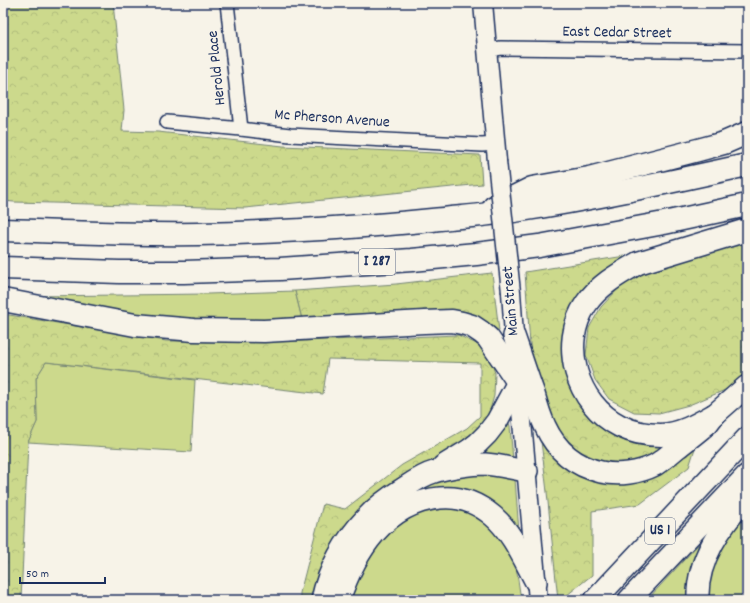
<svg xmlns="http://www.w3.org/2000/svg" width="750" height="603" font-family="Dekko,sans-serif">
	<defs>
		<pattern id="forest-crowns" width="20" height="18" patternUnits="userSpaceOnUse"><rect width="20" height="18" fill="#ccd98c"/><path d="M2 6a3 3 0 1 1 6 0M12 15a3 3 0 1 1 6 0" fill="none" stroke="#afbb7b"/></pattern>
	</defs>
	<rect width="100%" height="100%" fill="#f7f3e8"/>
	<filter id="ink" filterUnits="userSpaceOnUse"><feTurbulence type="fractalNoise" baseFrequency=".025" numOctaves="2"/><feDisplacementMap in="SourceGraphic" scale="8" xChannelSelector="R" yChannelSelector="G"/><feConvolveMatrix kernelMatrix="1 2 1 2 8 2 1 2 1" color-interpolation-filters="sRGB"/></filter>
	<g filter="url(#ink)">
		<g fill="#ccd98c" stroke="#748475">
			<path d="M295,291L302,319L240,324L169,321L33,296L208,294Z"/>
			<path d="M46,362L195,380L191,452L28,442L37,422L36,378Z"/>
			<path d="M507,418L510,426L513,460H477Z"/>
			<path d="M474,470L515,479L520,545L486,502H395L416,487Z"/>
			<path d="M455,504L498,529L516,566L521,600H347L349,593L381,537L412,511Z"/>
			<path d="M747,506V600H705L715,560L731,524Z"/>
			<path d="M707,535L691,600H647Z"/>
		</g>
		<g fill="url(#forest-crowns)" stroke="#748475">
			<path d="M3,3H113L124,110L122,131L158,132L283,146L480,155L482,184L245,208L14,202L3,201Z"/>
			<path d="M747,235V373L730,388L689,405L659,413L634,412L609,399L595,380L586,355L589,328L601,307L619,288L655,265Z"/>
			<path d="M625,256L627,261L576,305L570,384L669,443L652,456L621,466L598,463L576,453L562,440L545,405L531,359L525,272Z"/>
			<path d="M492,273L499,331L482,319L468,313L453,310L302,319L295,291L396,284Z"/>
			<path d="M3,314L166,341H304L458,335L487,349L495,373L494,396L487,420L473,436L384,495L315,600H300V593L323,504L345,509L402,465L467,428L480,416V363L328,359L323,394L46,362L36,378L37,422L28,442L21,600H3Z"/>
			<path d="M539,424L598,481L697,442L689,467L640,504L592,511V575L561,600H558L547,492Z"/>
		</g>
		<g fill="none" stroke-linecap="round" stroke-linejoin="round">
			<defs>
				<g id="minor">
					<path d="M227,3L241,129"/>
					<path d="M487,50L501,48L747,51"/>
					<path d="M167,122L241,129L290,135L482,145L496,144"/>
				</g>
				<g id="secondary">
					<path d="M483,3L497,161"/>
					<path d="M511,292L515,349"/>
					<path d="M518,377L538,600"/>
				</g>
				<g id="trunk">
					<path d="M514,336C521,356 527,375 534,394C537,405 540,416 545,426C556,450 575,466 601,472C619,476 639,473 655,465C663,460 670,454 677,448C687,440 698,432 708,423L714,415L747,386"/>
					<path d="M443,466L469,450L478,443L487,434L497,421L518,382"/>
					<path d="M322,600C328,570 345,540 366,518C377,506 391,496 404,488C413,482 423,475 434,472C447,468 471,464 485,464C499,465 513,469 527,471"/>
					<path d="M339,600C355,552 385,503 440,498C460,496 478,503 493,516C512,532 524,560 536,582"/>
					<path d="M595,600L747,438"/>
					<path d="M629,600L747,475"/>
					<path d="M698,600C696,560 722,525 747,497"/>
				</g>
				<g id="motorway">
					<path d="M494,207L532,188L589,178L698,150L724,143L747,133"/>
					<path d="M3,230C68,232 133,235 199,234C277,232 354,228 432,220C459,217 487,215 514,211C592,199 670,182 747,165"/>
					<path d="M3,268L119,272H184L280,269L412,260L476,254L539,246L664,223L747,205"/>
					<path d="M3,300L135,325L194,330L264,331L424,322L452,321L462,323L472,326L481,332L488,338L518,382"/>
					<path d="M714,415C698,424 681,434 661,435C647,435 632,432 620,426C576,404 559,344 586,304C599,285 619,274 638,263L747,230"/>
				</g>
			</defs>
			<use href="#minor" stroke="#1b2f5e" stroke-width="16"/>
			<use href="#secondary" stroke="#1b2f5e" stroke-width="21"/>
			<use href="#trunk" stroke="#1b2f5e" stroke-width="24"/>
			<use href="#motorway" stroke="#1b2f5e" stroke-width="25"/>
			<use href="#minor" stroke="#f7f3e8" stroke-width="13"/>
			<use href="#secondary" stroke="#f7f3e8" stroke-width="18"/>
			<use href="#trunk" stroke="#f7f3e8" stroke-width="21"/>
			<use href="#motorway" stroke="#f7f3e8" stroke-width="22"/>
			<defs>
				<path id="secondary-bridge" d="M497,161L511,292"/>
			</defs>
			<use href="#secondary-bridge" stroke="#1b2f5e" stroke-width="21" stroke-linecap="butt"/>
			<use href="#secondary-bridge" stroke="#f7f3e8" stroke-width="18"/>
		</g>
	</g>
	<g text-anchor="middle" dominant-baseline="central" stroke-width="4" stroke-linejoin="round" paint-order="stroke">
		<g fill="#f7f3e8" stroke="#5d6a87" stroke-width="1">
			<rect x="359" y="249" width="36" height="26" rx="3"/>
			<rect x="645" y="518" width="30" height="26" rx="3"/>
		</g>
		<g font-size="15" font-weight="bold" fill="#1b2f5e">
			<text x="377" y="262">I 287</text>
			<text x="660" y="531">US 1</text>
		</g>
		<g font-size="16" fill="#1b2f5e" stroke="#f7f3e8">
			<text transform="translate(617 33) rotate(1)">East Cedar Street</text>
			<text transform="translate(217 68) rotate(-96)">Herold Place</text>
			<text transform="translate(332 119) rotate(4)">Mc Pherson Avenue</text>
			<text transform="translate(511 301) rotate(-95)">Main Street</text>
		</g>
	</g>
	<rect width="750" height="603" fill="none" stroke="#f7f3e8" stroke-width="16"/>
	<rect x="8" y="8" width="734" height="587" fill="none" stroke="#1b2f5e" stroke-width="1.5" filter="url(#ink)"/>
	<path d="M20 577v6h85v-6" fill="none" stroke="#1b2f5e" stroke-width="2"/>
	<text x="26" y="577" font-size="12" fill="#1b2f5e" stroke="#f7f3e8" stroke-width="3" paint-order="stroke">50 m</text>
</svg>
